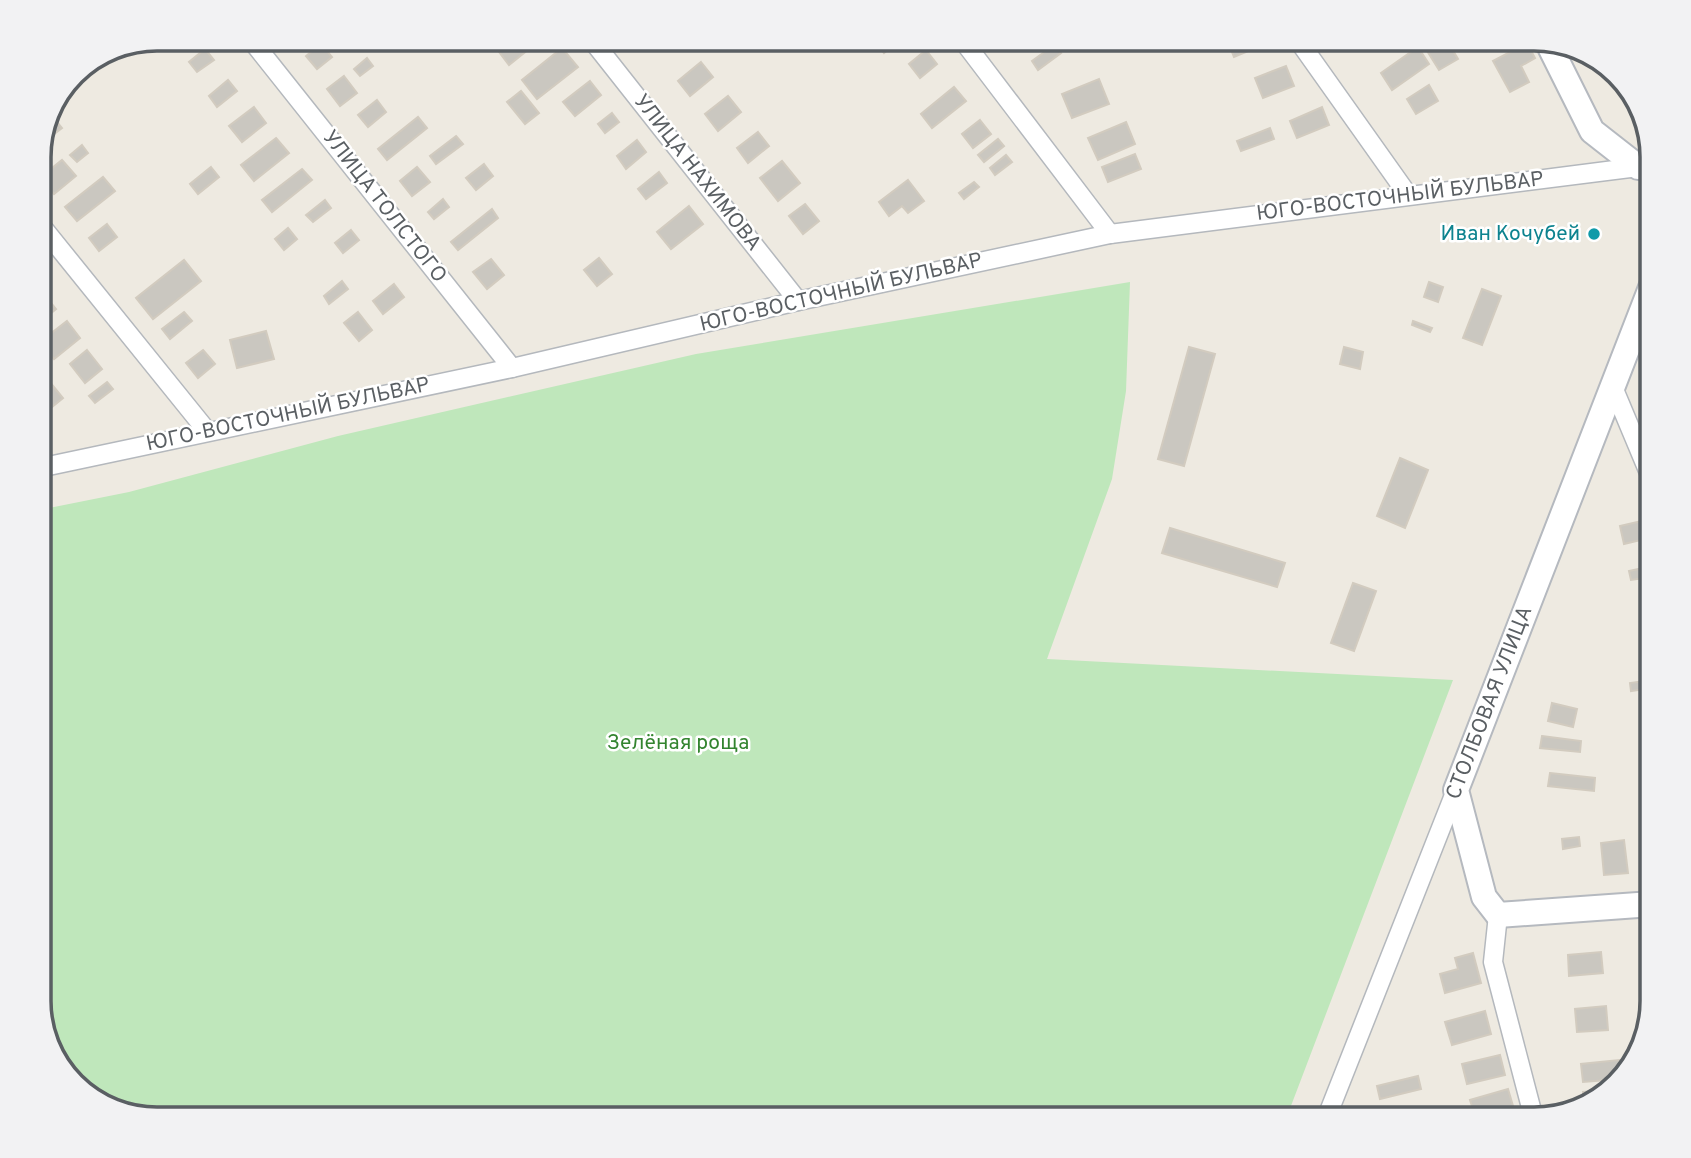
<svg xmlns="http://www.w3.org/2000/svg" width="1691" height="1158" font-family="Overpass,sans-serif">
	<rect width="100%" height="100%" fill="#eeeae1"/>
	<path fill="#bfe7bb" d="M1130,282L1126,391L1112,479L1047,659L1453,680L1286,1119H156L91,1099L54,1060L39,1009V510L129,492L338,436L696,354Z"/>
	<g fill="#cac7c0" stroke="#d2cbbf" stroke-width="2">
		<path d="M1435,39H1446L1458,59L1439,70L1424,46Z"/>
		<path d="M1481,39H1511L1487,51Z"/>
		<path d="M1227,40H1261L1263,45L1234,57Z"/>
		<path d="M897,42L884,53L876,43Z"/>
		<path d="M1527,43L1535,58L1521,66L1529,82L1510,92L1493,61Z"/>
		<path d="M507,45H534L509,65L499,52Z"/>
		<path d="M1054,45L1061,53L1038,70L1032,61Z"/>
		<path d="M318,46H323L332,57L317,69L306,56Z"/>
		<path d="M1418,47L1429,64L1392,90L1381,73Z"/>
		<path d="M562,48L578,67L537,99L522,80Z"/>
		<path d="M205,49L214,60L197,72L189,62Z"/>
		<path d="M926,50L937,64L920,78L909,64Z"/>
		<path d="M367,58L373,66L360,76L354,69Z"/>
		<path d="M701,62L713,77L690,96L678,81Z"/>
		<path d="M1286,66L1294,86L1263,98L1255,78Z"/>
		<path d="M344,76L357,93L340,106L327,89Z"/>
		<path d="M1099,79L1109,104L1072,118L1062,94Z"/>
		<path d="M228,80L237,91L217,107L209,96Z"/>
		<path d="M590,81L601,95L575,116L563,102Z"/>
		<path d="M1429,85L1438,101L1416,114L1407,99Z"/>
		<path d="M954,87L966,101L932,128L921,114Z"/>
		<path d="M521,91L539,113L525,124L507,102Z"/>
		<path d="M728,96L741,112L718,131L705,114Z"/>
		<path d="M377,100L386,112L368,127L358,115Z"/>
		<path d="M254,107L266,123L242,142L229,126Z"/>
		<path d="M1322,107L1329,125L1297,138L1290,121Z"/>
		<path d="M612,113L619,122L605,133L598,124Z"/>
		<path d="M53,117L62,128L41,144Z"/>
		<path d="M418,117L427,128L387,160L378,149Z"/>
		<path d="M980,120L991,134L973,148L962,134Z"/>
		<path d="M1126,122L1135,144L1098,160L1088,138Z"/>
		<path d="M1270,128L1274,139L1241,151L1237,141Z"/>
		<path d="M758,132L769,146L748,163L737,148Z"/>
		<path d="M456,136L463,144L436,164L430,156Z"/>
		<path d="M276,138L289,153L254,181L241,165Z"/>
		<path d="M998,139L1004,146L984,162L978,155Z"/>
		<path d="M637,140L646,152L626,169L617,156Z"/>
		<path d="M82,145L88,153L77,162L70,155Z"/>
		<path d="M1135,154L1141,169L1108,182L1102,167Z"/>
		<path d="M1006,155L1012,162L995,175L990,168Z"/>
		<path d="M62,160L76,176L54,194L41,177Z"/>
		<path d="M782,161L800,183L778,201L760,178Z"/>
		<path d="M484,164L493,176L476,190L466,178Z"/>
		<path d="M211,167L219,177L198,194L190,184Z"/>
		<path d="M417,167L430,182L412,196L400,181Z"/>
		<path d="M302,169L312,180L272,212L262,200Z"/>
		<path d="M659,172L667,183L646,199L638,189Z"/>
		<path d="M103,177L115,191L77,221L65,207Z"/>
		<path d="M908,180L924,201L908,213L902,206L889,216L879,202Z"/>
		<path d="M974,182L979,187L964,199L959,193Z"/>
		<path d="M443,199L449,207L434,219L428,212Z"/>
		<path d="M325,200L331,208L313,222L306,215Z"/>
		<path d="M805,204L819,221L803,234L789,216Z"/>
		<path d="M689,206L703,224L671,249L657,232Z"/>
		<path d="M492,209L498,218L458,250L451,242Z"/>
		<path d="M107,224L117,237L99,251L89,238Z"/>
		<path d="M288,228L297,239L284,250L275,239Z"/>
		<path d="M351,230L359,240L343,253L335,243Z"/>
		<path d="M599,258L612,274L597,286L584,270Z"/>
		<path d="M491,259L504,275L487,289L473,272Z"/>
		<path d="M184,260L201,281L153,319L136,298Z"/>
		<path d="M342,281L348,289L329,304L324,296Z"/>
		<path d="M1429,282L1443,287L1438,302L1424,297Z"/>
		<path d="M394,284L404,297L383,314L373,301Z"/>
		<path d="M1482,289L1501,296L1482,345L1463,338Z"/>
		<path d="M47,298L56,309L39,323V305Z"/>
		<path d="M184,312L192,321L170,339L162,329Z"/>
		<path d="M358,312L372,330L359,341L344,323Z"/>
		<path d="M67,321L80,338L54,359L40,342Z"/>
		<path d="M1413,321L1432,328L1430,332L1412,325Z"/>
		<path d="M266,331L274,359L237,368L230,340Z"/>
		<path d="M1189,347L1215,354L1184,466L1158,459Z"/>
		<path d="M1344,347L1363,352L1360,369L1340,364Z"/>
		<path d="M87,350L102,369L85,383L70,364Z"/>
		<path d="M203,350L215,364L198,378L186,363Z"/>
		<path d="M49,381L63,398L47,411L39,401V389Z"/>
		<path d="M107,382L113,389L95,403L89,396Z"/>
		<path d="M1400,458L1428,470L1405,528L1377,516Z"/>
		<path d="M1646,520L1649,538L1624,544L1620,526Z"/>
		<path d="M1170,528L1285,563L1277,587L1162,553Z"/>
		<path d="M1652,566V577L1631,580L1629,571Z"/>
		<path d="M1353,583L1376,591L1354,651L1331,643Z"/>
		<path d="M1652,630V648H1650L1647,631Z"/>
		<path d="M1652,680V688L1631,691L1630,683Z"/>
		<path d="M1552,703L1577,709L1573,727L1548,721Z"/>
		<path d="M1542,736L1581,741L1580,752L1540,748Z"/>
		<path d="M1550,773L1595,778L1594,791L1548,786Z"/>
		<path d="M1579,837L1580,846L1563,849L1562,839Z"/>
		<path d="M1624,840L1628,873L1604,875L1601,843Z"/>
		<path d="M1601,952L1603,973L1569,976L1568,955Z"/>
		<path d="M1473,953L1481,983L1445,993L1440,974L1458,969L1455,958Z"/>
		<path d="M1606,1006L1608,1030L1577,1032L1575,1009Z"/>
		<path d="M1485,1011L1491,1034L1452,1045L1445,1022Z"/>
		<path d="M1500,1055L1505,1075L1467,1084L1462,1064Z"/>
		<path d="M1619,1060L1620,1079L1583,1082L1581,1064Z"/>
		<path d="M1418,1076L1421,1089L1380,1099L1377,1086Z"/>
		<path d="M1508,1089L1516,1116L1506,1119H1476L1470,1100Z"/>
		<path d="M1608,1090L1593,1104L1584,1106L1583,1092Z"/>
	</g>
	<g fill="none" stroke-linecap="round" stroke-linejoin="round">
		<defs>
			<g id="street">
				<path d="M1298,40L1408,195"/>
				<path d="M964,42L1110,234"/>
				<path d="M595,44L798,301"/>
				<path d="M256,46L512,368"/>
				<path d="M39,223L207,431"/>
				<path d="M1613,387L1652,480"/>
				<path d="M39,468L512,368L798,301L1110,234L1638,167"/>
				<path d="M1498,915L1493,962L1534,1119"/>
				<path d="M1326,1119L1456,790"/>
			</g>
			<g id="secondary">
				<path d="M1548,43L1592,131L1638,167H1652"/>
				<path d="M1652,285L1456,790L1484,897L1498,915L1652,904"/>
			</g>
		</defs>
		<use href="#street" stroke="#b4b8bd" stroke-width="21"/>
		<use href="#secondary" stroke="#b5b9bf" stroke-width="28"/>
		<use href="#street" stroke="#fff" stroke-width="18"/>
		<use href="#secondary" stroke="#fff" stroke-width="24"/>
	</g>
	<circle fill="#0f9aa8" stroke="#fff" stroke-width="2.5" cx="1594" cy="234" r="7"/>
	<g text-anchor="middle" dominant-baseline="central" stroke-width="5" stroke-linejoin="round" paint-order="stroke">
		<g font-size="21" fill="#5a5f63" stroke="#fff">
			<text transform="translate(697 173) rotate(52)">УЛИЦА НАХИМОВА</text>
			<text transform="translate(1400 197) rotate(-7)">ЮГО-ВОСТОЧНЫЙ БУЛЬВАР</text>
			<text transform="translate(384 207) rotate(52)">УЛИЦА ТОЛСТОГО</text>
			<text transform="translate(841 293) rotate(-13)">ЮГО-ВОСТОЧНЫЙ БУЛЬВАР</text>
			<text transform="translate(288 415) rotate(-12)">ЮГО-ВОСТОЧНЫЙ БУЛЬВАР</text>
			<text transform="translate(1490 703) rotate(-69)">СТОЛБОВАЯ УЛИЦА</text>
		</g>
		<g font-size="21" fill="#0d838f" stroke="#fff" text-anchor="end">
			<text x="1580" y="234">Иван Кочубей</text>
		</g>
		<g font-size="21" fill="#33842f" stroke="#fff">
			<text x="678" y="743">Зелёная роща</text>
		</g>
	</g>
	<path d="M0 0H1691V1158H0ZM157 51H1534A106 106 0 0 1 1640 157V1001A106 106 0 0 1 1534 1107H157A106 106 0 0 1 51 1001V157A106 106 0 0 1 157 51Z" fill="#f2f2f3" fill-rule="evenodd"/>
	<path fill="none" stroke="#5a5f63" stroke-width="3.5" d="M157 51H1534A106 106 0 0 1 1640 157V1001A106 106 0 0 1 1534 1107H157A106 106 0 0 1 51 1001V157A106 106 0 0 1 157 51Z"/>
</svg>
